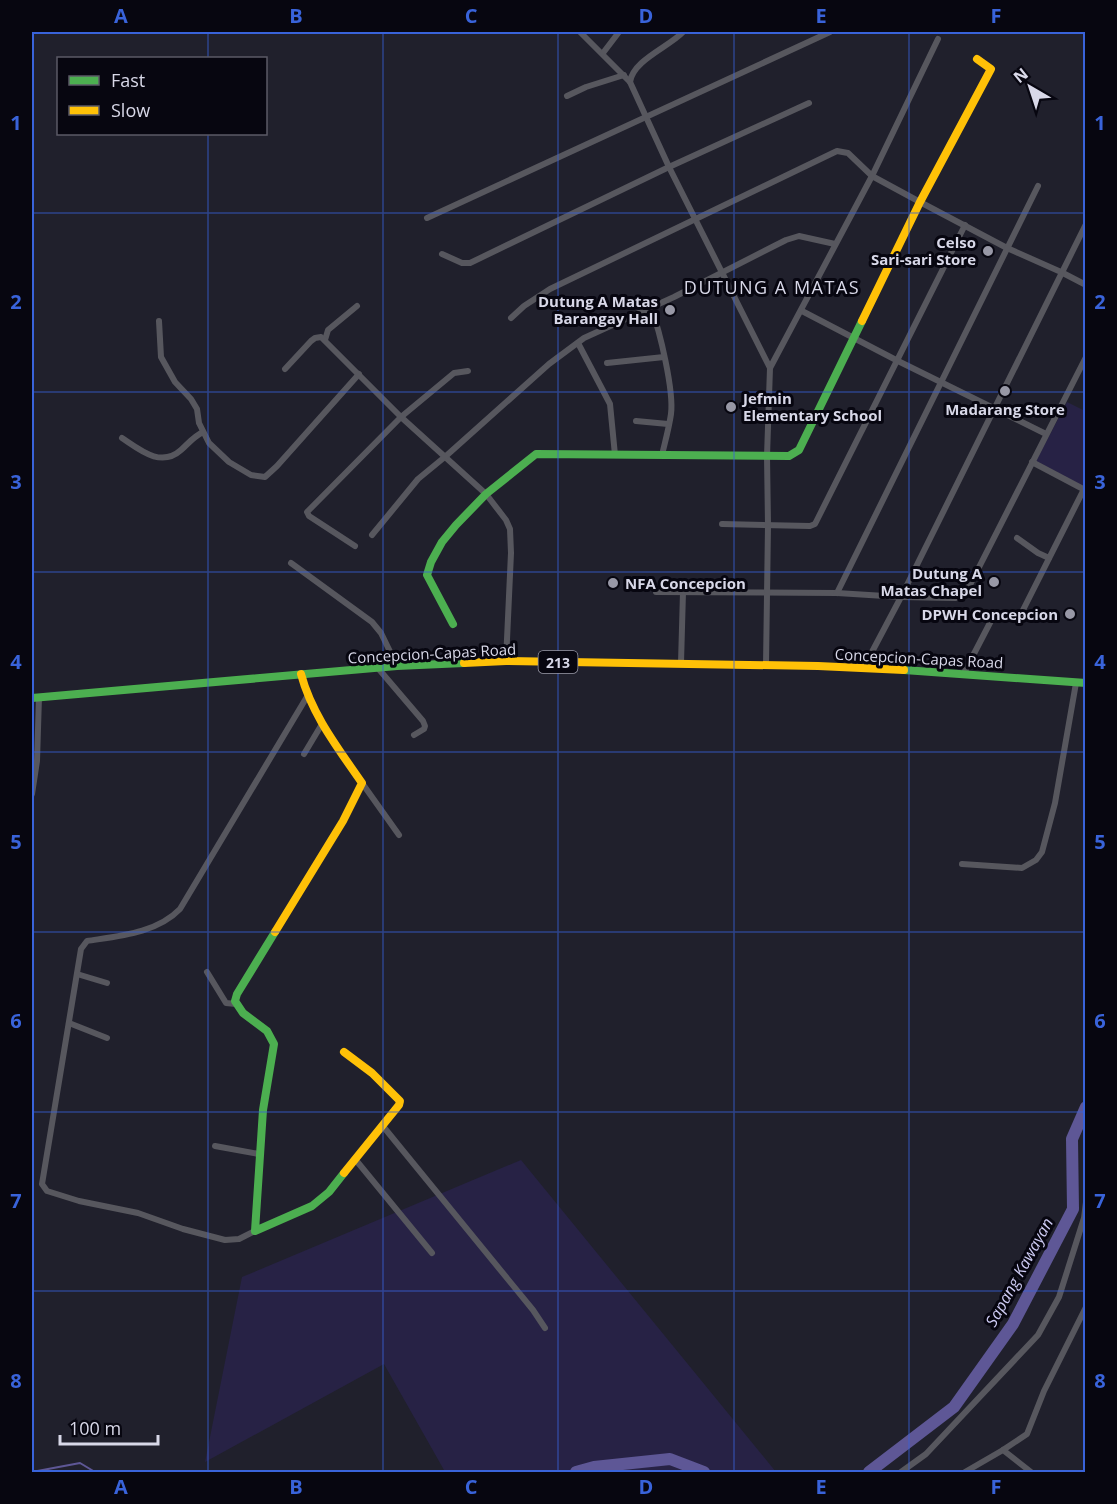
<svg xmlns="http://www.w3.org/2000/svg" width="1117" height="1504" font-family="'Open Sans',sans-serif">
	<rect width="100%" height="100%" fill="#20202c"/>
	<g fill="#272245">
		<path d="M1067,402L1085,411V487L1036,461Z"/>
		<path d="M521,1160L776,1472H440L444,1470L384,1364L205,1462L242,1277Z"/>
	</g>
	<g fill="none" stroke-linecap="round" stroke-linejoin="round">
		<path stroke="#5e5796" stroke-width="2" d="M32,1472L80,1463L95,1472"/>
		<g stroke="#5e5796" stroke-width="12">
			<path d="M576,1472L594,1467L670,1459L704,1472"/>
			<path d="M869,1472L954,1407L1013,1324L1073,1209L1072,1139L1086,1107"/>
		</g>
		<g stroke="#57575e" stroke-width="6">
			<path d="M580,32L630,82"/>
			<path d="M683,32C669,47 633,60 630,82L669,167L770,368"/>
			<path d="M603,53L619,32"/>
			<path d="M567,96L586,87L624,75"/>
			<path d="M427,218L830,32"/>
			<path d="M442,254L462,263H470L669,167L809,103"/>
			<path d="M651,308C660,331 674,391 671,414C669,428 665,442 662,455"/>
			<path d="M802,311L898,361L1046,434"/>
			<path d="M511,318L524,306L550,289L837,151L848,153L872,176L920,202L1007,248L1061,272L1086,285"/>
			<path d="M159,321L161,357L175,382L191,399L197,409L199,423L209,443L229,462L251,475L265,477L277,466L359,374"/>
			<path d="M325,340L328,330L357,306"/>
			<path d="M578,343L610,404L615,455"/>
			<path d="M607,363L664,357"/>
			<path d="M285,369L311,341L315,338L321,337L401,417L486,494L506,520L510,529L511,553L506,661"/>
			<path d="M636,421L668,424"/>
			<path d="M122,438C140,450 161,468 181,450C189,443 193,437 203,432"/>
			<path d="M1032,462L1085,490"/>
			<path d="M722,524L810,526L815,524L965,225"/>
			<path d="M372,535L418,479L446,456L549,364L584,338L674,297L786,240L799,236L835,244"/>
			<path d="M1017,538L1038,553L1049,558"/>
			<path d="M355,546L309,516L307,512L401,417L454,373L468,371"/>
			<path d="M291,563L372,622L381,633L397,666"/>
			<path d="M656,592L837,593L901,597L955,598L962,596L971,583L1086,357"/>
			<path d="M837,593L1038,186"/>
			<path d="M1020,616L1033,618"/>
			<path d="M681,663L683,592"/>
			<path d="M766,665L768,525L767,456L770,368L872,176L938,39"/>
			<path d="M377,667L423,721L425,726L424,729L414,735"/>
			<path d="M864,667L901,597L1086,224"/>
			<path d="M964,673L993,617C1000,611 1011,615 1020,616L1084,489"/>
			<path d="M304,754L322,724"/>
			<path d="M362,783L399,835"/>
			<path d="M32,794L37,761L39,697"/>
			<path d="M962,864L1022,868L1036,860L1042,852L1055,803L1076,683"/>
			<path d="M207,972L226,1003L236,1004"/>
			<path d="M77,974L107,983"/>
			<path d="M69,1023L107,1038"/>
			<path d="M382,1125L533,1310L545,1328"/>
			<path d="M215,1146L259,1154"/>
			<path d="M355,1159L432,1253"/>
			<path d="M255,1231L239,1239L225,1240L183,1229L138,1213L79,1201L47,1191L42,1184L81,949L87,941C119,936 157,933 180,909L308,695"/>
			<path d="M1003,1450L1031,1472"/>
			<path d="M901,1472L926,1454L1038,1335L1059,1297L1084,1218L1086,1202"/>
			<path d="M965,1472L1003,1450L1027,1434L1044,1391L1086,1307"/>
		</g>
		<g stroke="#4caf50" stroke-width="8">
			<path d="M453,624L427,575L431,562L442,542L456,525L486,494L536,454L789,456L799,450L862,321"/>
			<path d="M904,670L1086,683"/>
			<path d="M32,698L397,666L464,663"/>
			<path d="M275,932L237,994L235,1001L243,1013L267,1031L274,1044L263,1110L255,1231L312,1206L329,1192L344,1173"/>
		</g>
		<g stroke="#ffc107" stroke-width="8">
			<path d="M862,321L920,202L991,69L977,59"/>
			<path d="M464,663L506,661L818,666L904,670"/>
			<path d="M275,932L343,821L362,783C338,748 312,715 301,674"/>
			<path d="M344,1052L372,1073L400,1101L399,1105L344,1173"/>
		</g>
	</g>
	<path fill="none" stroke="#3963da" stroke-width="1.5" stroke-opacity="0.55" d="M208,32V58M383,32V1472M558,32V1472M734,32V1472M909,32V1472M208,134V1472M32,213H1086M32,392H1086M32,572H1086M32,752H1086M32,932H1086M32,1112H1086M32,1291H1086"/>
	<g fill="#9898a6" stroke="#070610" stroke-width="2">
		<circle cx="988" cy="251" r="6"/>
		<circle cx="670" cy="310" r="6"/>
		<circle cx="1005" cy="391" r="6"/>
		<circle cx="731" cy="407" r="6"/>
		<circle cx="994" cy="582" r="6"/>
		<circle cx="613" cy="583" r="6"/>
		<circle cx="1070" cy="614" r="6"/>
	</g>
	<g text-anchor="middle" dominant-baseline="central" stroke-width="6" stroke-linejoin="round" paint-order="stroke">
		<rect fill="#070610" stroke="#9999a7" stroke-width="1.5" x="538.5" y="651" width="39" height="22" rx="4.5"/>
		<g font-size="14" font-weight="bold" fill="#d8d8e8">
			<text x="558" y="662">213</text>
		</g>
		<g font-size="15" font-weight="bold" fill="#d8d8e8" stroke="#070610" text-anchor="end">
			<text x="976" y="242">Celso<tspan x="976" dy="17">Sari-sari Store</tspan></text>
			<text x="658" y="301">Dutung A Matas<tspan x="658" dy="17">Barangay Hall</tspan></text>
			<text x="743" y="398" text-anchor="start">Jefmin<tspan x="743" dy="17">Elementary School</tspan></text>
			<text x="1005" y="409" text-anchor="middle">Madarang Store</text>
			<text x="982" y="573">Dutung A<tspan x="982" dy="17">Matas Chapel</tspan></text>
			<text x="625" y="583" text-anchor="start">NFA Concepcion</text>
			<text x="1058" y="614">DPWH Concepcion</text>
		</g>
		<g font-size="15" fill="#d8d8e8" stroke="#070610">
			<text transform="translate(432 653) rotate(-3)">Concepcion-Capas Road</text>
			<text transform="translate(919 658) rotate(3)">Concepcion-Capas Road</text>
		</g>
		<g font-size="16" font-style="italic" fill="#cfcdf5" stroke="#070610">
			<text transform="translate(1019 1272) rotate(-61)">Sapang Kawayan</text>
		</g>
		<g font-size="18" letter-spacing="1.5" fill="#d8d8e8" stroke="#070610">
			<text x="772" y="287">DUTUNG A MATAS</text>
		</g>
	</g>
	<rect width="1117" height="1504" fill="none" stroke="#070610" stroke-width="66"/>
	<rect x="57" y="57" width="210" height="78" fill="#070610" stroke="#5b5a66" stroke-width="1.5"/>
	<rect x="69" y="76" width="30" height="9" fill="#4caf50" stroke="#5b5a66" stroke-width="1.5"/>
	<text x="111" y="87" font-size="18" fill="#d8d8e8">Fast</text>
	<rect x="69" y="106" width="30" height="9" fill="#ffc107" stroke="#5b5a66" stroke-width="1.5"/>
	<text x="111" y="117" font-size="18" fill="#d8d8e8">Slow</text>
	<g transform="translate(1030 87) rotate(321)" stroke="#070610" stroke-width="4.5" paint-order="stroke">
	<path d="M0-4.5L10 22L0 15L-10 22Z" fill="#d8d8e8"/>
	<text y="-9" font-size="16" font-weight="bold" text-anchor="middle" fill="#d8d8e8">N</text>
	</g>
	<path d="M60 1435v9h98v-9" fill="none" stroke="#d8d8e8" stroke-width="3"/>
	<text x="69" y="1435" font-size="18" fill="#d8d8e8" stroke="#070610" stroke-width="4.5" paint-order="stroke">100 m</text>
	<rect x="33" y="33" width="1051" height="1438" fill="none" stroke="#3963da" stroke-width="2"/>
	<g font-size="20" text-anchor="middle" font-weight="bold" fill="#3963da">
		<text x="121" y="23">A</text>
		<text x="296" y="23">B</text>
		<text x="471" y="23">C</text>
		<text x="646" y="23">D</text>
		<text x="821" y="23">E</text>
		<text x="996" y="23">F</text>
		<text x="16" y="130">1</text>
		<text x="1100" y="130">1</text>
		<text x="16" y="309">2</text>
		<text x="1100" y="309">2</text>
		<text x="16" y="489">3</text>
		<text x="1100" y="489">3</text>
		<text x="16" y="669">4</text>
		<text x="1100" y="669">4</text>
		<text x="16" y="849">5</text>
		<text x="1100" y="849">5</text>
		<text x="16" y="1028">6</text>
		<text x="1100" y="1028">6</text>
		<text x="16" y="1208">7</text>
		<text x="1100" y="1208">7</text>
		<text x="16" y="1388">8</text>
		<text x="1100" y="1388">8</text>
		<text x="121" y="1494">A</text>
		<text x="296" y="1494">B</text>
		<text x="471" y="1494">C</text>
		<text x="646" y="1494">D</text>
		<text x="821" y="1494">E</text>
		<text x="996" y="1494">F</text>
	</g>
</svg>
